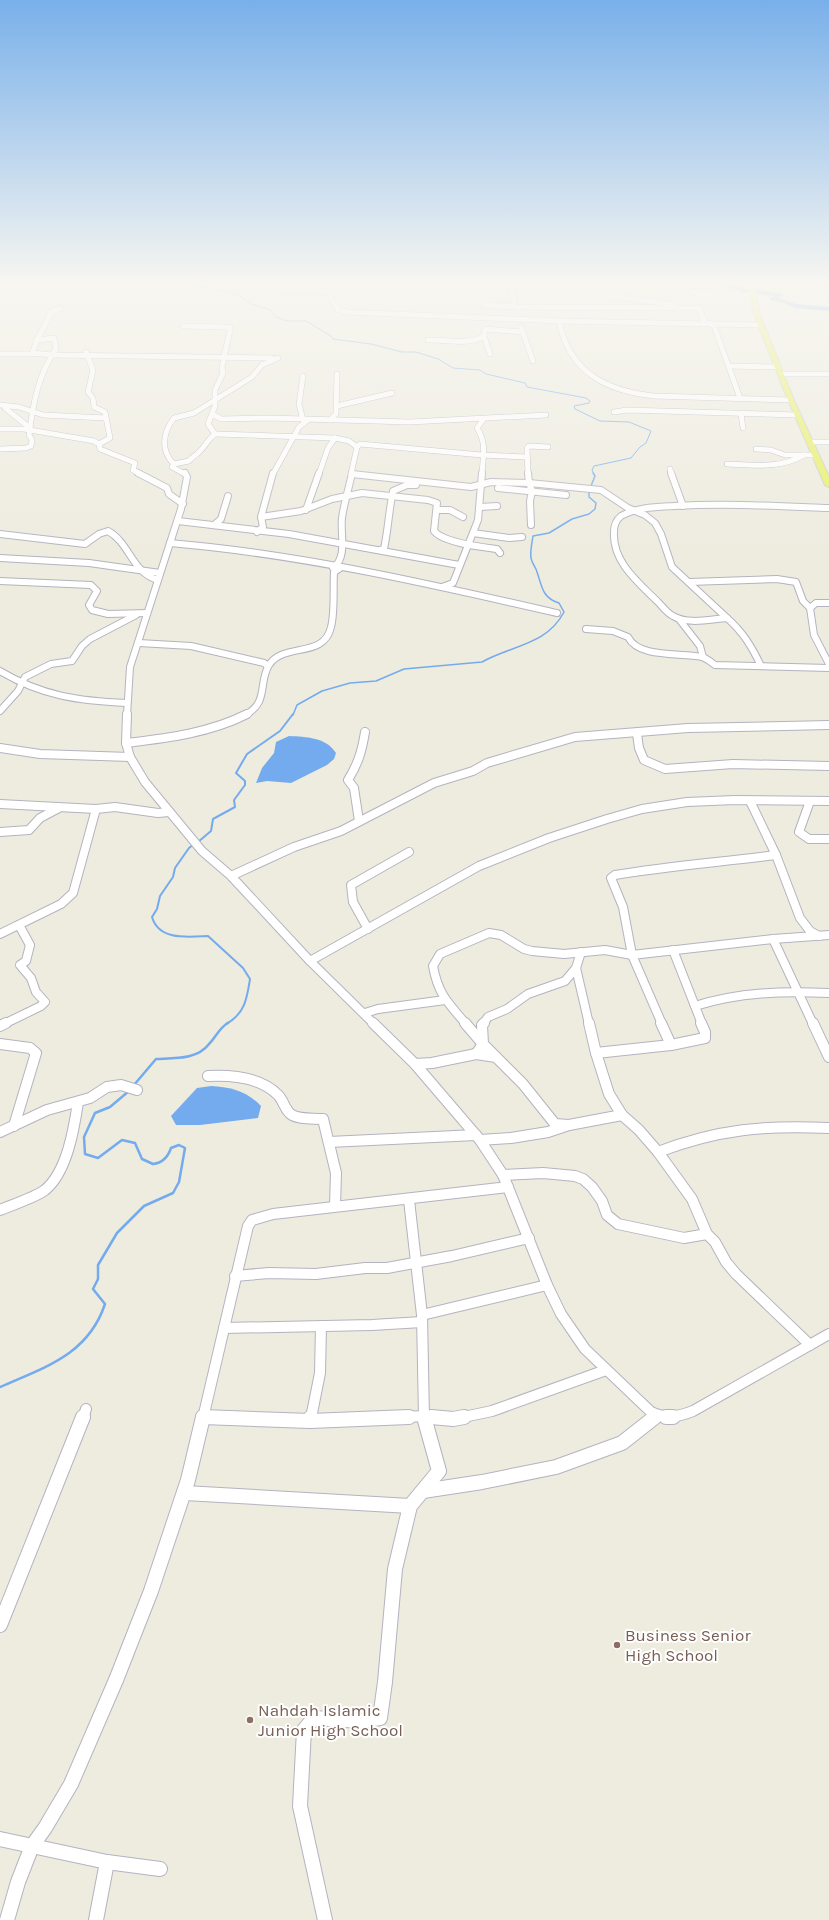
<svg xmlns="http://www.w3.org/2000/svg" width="829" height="1920" font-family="Karla,sans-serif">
	<rect width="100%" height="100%" fill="#eeecdf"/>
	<g fill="#74abee">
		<path d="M289,736C306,737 326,737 336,753L334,759L327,765L291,783L267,781L256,783L262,768L274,753L276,742Z"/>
		<path d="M211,1086C230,1087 247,1091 261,1106L258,1118L200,1125H176L171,1116L197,1088Z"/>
	</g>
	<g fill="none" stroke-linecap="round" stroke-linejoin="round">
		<path stroke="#74abee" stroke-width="1" d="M175,284L209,288L238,295L251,304L268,309L276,317L287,321H306L331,336L333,339L371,344L402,352H416L438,359L453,368L480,370L486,374L525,383L527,387L586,398L590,401L589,403L574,406L575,409L600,421L629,422L651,431L646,443L640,447L631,458L594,466L592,470L594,474"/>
		<path stroke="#74abee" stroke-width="1.5" d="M293,715L297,705L322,691L350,683L376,681L404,669L482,662C512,645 547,645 564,612L559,603C542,598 542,586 537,572C536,567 532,564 531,558C530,551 532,543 533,536L549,533L572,519L589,514L595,509L596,503L589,497V491L595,476L593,473"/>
		<g stroke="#74abee" stroke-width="2">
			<path d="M198,842L211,831L213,819L235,807L234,800L245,785V781L236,773L247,754L280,731L293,714"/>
			<path d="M194,844L189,848L175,868L173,877L160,896L157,909L152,917C159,941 188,937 208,936L243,968L250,979C247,998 245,1014 226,1024"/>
		</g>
		<g stroke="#74abee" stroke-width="2.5">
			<path d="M134,1085L156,1059C174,1058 197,1060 209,1044C216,1037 219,1028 228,1023"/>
			<path d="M0,1387C45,1367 88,1355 105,1304L93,1289L98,1279V1265L117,1233L144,1206L173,1193L179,1182L185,1148L179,1145L171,1148C168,1157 162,1163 153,1164L142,1159L135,1143L122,1140L98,1158L85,1154L84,1137L95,1113L110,1107L129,1091"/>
		</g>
		<path fill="#74abee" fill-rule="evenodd" d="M721,284L780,293L783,295L778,298L796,304L829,307V311L795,308L785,303L770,300V298L774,296L741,292Z"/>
		<defs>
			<g id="minor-far4">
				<path d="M511,284L515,307L699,308L705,323"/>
				<path d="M608,284L610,296L675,305"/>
				<path d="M675,284L693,292L706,295H753"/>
				<path d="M264,286C286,290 308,289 330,292L331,298L338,310L348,312L559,321L761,325"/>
				<path d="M485,305L515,307"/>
				<path d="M60,308L50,313C46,327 35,338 33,353L52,355L272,358"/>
				<path d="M559,321C569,372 606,391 654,396L791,400"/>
				<path d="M708,323L714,326L740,398"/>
				<path d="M521,327L533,361"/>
				<path d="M428,340C447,339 467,346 484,336"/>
				<path d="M86,352L93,370L88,392L93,398L94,407L105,412L110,438L99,444"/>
				<path d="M0,354H35"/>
				<path d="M490,354L484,336L485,329L522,332"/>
				<path d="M729,366L779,367"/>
				<path d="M782,374H829"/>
				<path d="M303,376L299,404L303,420"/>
				<path d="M0,405L19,407L43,415L106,418"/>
				<path d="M337,406L392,393"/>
				<path d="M5,408L30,428"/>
				<path d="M614,412L627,410L798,415"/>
				<path d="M212,414L221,419L268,418L410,422L546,415"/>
				<path d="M741,414L743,428"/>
				<path d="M330,420L336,414L337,374"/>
				<path d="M0,429H24L94,441L99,444L100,449L135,463L133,470L140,474"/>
				<path d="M215,434L335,438L349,441L357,447"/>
				<path d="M810,442H829"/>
				<path d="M0,449L26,448L31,446L32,440L29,435C33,404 38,375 56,349L54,338L36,340"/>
				<path d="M756,449L771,450L785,455H816"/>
				<path d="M174,464L189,461C192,456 196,456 199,452C206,446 206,441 215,434L208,424L215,406V390L223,373L222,367L230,330V328L226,327L183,326"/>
				<path d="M727,464C752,465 781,469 804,455"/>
				<path d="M670,469L672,474"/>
				<path d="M185,474L172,467L174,464C160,451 163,432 174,418L194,413L252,377L262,365L278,358"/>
				<path d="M273,474L299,427L308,420"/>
				<path d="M319,474L328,448L335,438"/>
				<path d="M351,474L357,447L360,444L482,455L526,457"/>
				<path d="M482,474C483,456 487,443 477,428L483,420"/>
				<path d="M528,474L527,448L529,446L548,447"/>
			</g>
			<g id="minor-far3">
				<path d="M138,473L167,488L169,494L183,504"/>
				<path d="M528,473L529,483L532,491L530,501L531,525"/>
				<path d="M671,473L683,506"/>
				<path d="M352,474L471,487L491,482L529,483L601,490L628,508L645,515L655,523L661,534L672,567L727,618"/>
				<path d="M498,488L566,495"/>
				<path d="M480,507L497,506"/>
				<path d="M306,510L319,473"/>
				<path d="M437,510H450L463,517"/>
				<path d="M261,517L301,511L332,499L362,493L428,500L437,503L434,531C444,543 481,547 497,549L500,553"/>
				<path d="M178,521L289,534L459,565"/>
				<path d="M214,525L221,519L228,496"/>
				<path d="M257,532L263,527L261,517L273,473"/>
				<path d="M473,533L509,538L522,537"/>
				<path d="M0,534L85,544L99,534L108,531C130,543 132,573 158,580"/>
				<path d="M170,543C300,554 430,584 557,613"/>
				<path d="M380,550L384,549C388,530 389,510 393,491L407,485H416"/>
				<path d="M0,558L89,563L160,573"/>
				<path d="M333,568C348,557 340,534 342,518C344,503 349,488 352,473"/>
				<path d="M0,581L91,585L97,591L89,605L92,610L108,614L147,613"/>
				<path d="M689,582L777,579L796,582L803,601L810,608L814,635L829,664"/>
				<path d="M442,587L453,583L478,520L482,473"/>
				<path d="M810,608L816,603H829"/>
				<path d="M679,619L700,646L703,657"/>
				<path d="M586,629L613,631L628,637C639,659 681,652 702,657C706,658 711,662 715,665L829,668"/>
				<path d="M139,643L191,646L264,663L268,666"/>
				<path d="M761,666C752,647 743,632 727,618C711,619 688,625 673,616C667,613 662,606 658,602C639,583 612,562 614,532C614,526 616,520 621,516C637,507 657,507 674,506C726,503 778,506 829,508"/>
				<path d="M0,671C42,696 79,701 127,703"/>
				<path d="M0,711L18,691L25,677L51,664L72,661L82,646L90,639L136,615"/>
				<path d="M127,715L130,667L181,509L187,477L185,473"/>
				<path d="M245,715C269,703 258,683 269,665C284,642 324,659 331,627C335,612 333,589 334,572L339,569"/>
			</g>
			<g id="minor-far2">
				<path d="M127,714L126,743L130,757L145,782L202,851L231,876L310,961L374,1024"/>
				<path d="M637,734L639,748L644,760L665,769L733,764L829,766"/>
				<path d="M126,743C167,738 210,733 247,714"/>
				<path d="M0,748L40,754L130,757"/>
				<path d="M750,801L776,855L800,918L810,931L819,936"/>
				<path d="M810,801L799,832L809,839H829"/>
				<path d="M0,804L96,809"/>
				<path d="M359,821L354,788L348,780C358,764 362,751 365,732"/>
				<path d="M0,832L29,830L40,818L59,808"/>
				<path d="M231,876L294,847L341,831L434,783L473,771L487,763L575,737L688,728L829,725"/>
				<path d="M368,929L353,902L351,885L409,852"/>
				<path d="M0,934L61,904L73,893L96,809L115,807L158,813L169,812"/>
				<path d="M773,939L813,1024"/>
				<path d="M673,950L702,1024"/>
				<path d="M581,952L576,968L589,1024"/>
				<path d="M310,961L479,866L549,838L607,819L642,809L687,802L735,800L829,801"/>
				<path d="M695,1006C739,992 783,991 829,993"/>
				<path d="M365,1013L378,1009L445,1000"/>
				<path d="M4,1024L41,1006L45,1002L36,992L31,978L20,965L26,961L30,945L19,925"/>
				<path d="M466,1024C448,1003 438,994 433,966L440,954L489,933L501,935L524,949L532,951L564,954L605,950L632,955L773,939L829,935"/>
				<path d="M483,1024L488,1017L507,1009L528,994L565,981L576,968"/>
				<path d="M662,1024L632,955L623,907L611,878L615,875C668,866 722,862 776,855"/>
			</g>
			<g id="minor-far1">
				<path d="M373,1023L415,1064L480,1140L503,1175L547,1285L561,1314L585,1349L651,1412C666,1419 678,1417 693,1411L829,1334"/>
				<path d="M465,1023L483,1044L523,1084L555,1124L569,1125"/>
				<path d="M589,1023L596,1053L609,1094L622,1115L639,1130L658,1152L692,1199L707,1234L715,1242L726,1262L736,1274L810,1345"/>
				<path d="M661,1023L671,1045"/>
				<path d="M813,1023L829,1057"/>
				<path d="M0,1026L6,1023"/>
				<path d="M0,1044L30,1048L36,1053L14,1126"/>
				<path d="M596,1053L671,1045L705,1038V1032L701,1023"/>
				<path d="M476,1054L483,1044L482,1025L484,1023"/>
				<path d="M415,1064L432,1063L476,1054L496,1057"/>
				<path d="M208,1076C231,1075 261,1077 278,1095C284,1101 285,1111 292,1115C301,1120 313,1118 323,1119L336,1173L335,1206"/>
				<path d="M0,1132L47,1110L90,1098L107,1087L121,1085L137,1090"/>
				<path d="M480,1140L511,1138L548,1132L569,1125L622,1115"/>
				<path d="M329,1142L476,1135"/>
				<path d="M658,1152C718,1129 766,1125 829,1128"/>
				<path d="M503,1175L543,1173L575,1176L583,1179L592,1187L602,1201L607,1215L618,1224L684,1238L707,1234"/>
				<path d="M409,1200L422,1315L424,1418"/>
				<path d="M0,1210C12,1205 36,1197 45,1190C67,1172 74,1129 78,1102"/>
				<path d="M235,1276L269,1273L316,1274L365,1268H387L452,1256L529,1238"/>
				<path d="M422,1315L547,1285"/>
				<path d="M224,1328L372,1325L422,1322"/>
				<path d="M203,1417L221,1418"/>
				<path d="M83,1418L86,1409"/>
				<path d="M203,1418L248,1226L252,1220L273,1214L508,1187"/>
				<path d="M311,1418L320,1373L321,1326"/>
				<path d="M386,1418L424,1416L440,1418"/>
				<path d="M459,1418L492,1411L606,1370"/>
				<path d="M654,1418L657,1415"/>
			</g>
			<g id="minor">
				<path d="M203,1417L310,1421L409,1417"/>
				<path d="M431,1417L453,1419L464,1417"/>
				<path d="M666,1417H673"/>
				<path d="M310,1421L311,1417"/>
				<path d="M423,1491L482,1482L556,1467L622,1443L655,1417"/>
				<path d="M185,1493L410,1506"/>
				<path d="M0,1625L83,1417"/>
				<path d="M0,1839L107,1862L160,1869"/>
				<path d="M7,1920L18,1882L32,1846L45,1828L71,1784L116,1680L151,1591L188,1480L203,1417"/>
				<path d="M96,1920L107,1862"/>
				<path d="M325,1920L300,1806L304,1730L314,1718L361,1721L380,1718L385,1682L395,1569L410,1506L439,1471L424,1417"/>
			</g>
			<path id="major" d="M746,284H752L755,290L760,315L794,400L829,477V487L825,485L788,400L754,315L749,290Z"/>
		</defs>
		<use href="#minor-far4" stroke="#b4b3c0" stroke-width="6"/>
		<use href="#minor-far3" stroke="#b4b3c0" stroke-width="8"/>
		<use href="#minor-far2" stroke="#b4b3c0" stroke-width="10"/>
		<use href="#minor-far1" stroke="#b4b3c0" stroke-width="12"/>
		<use href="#minor" stroke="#b4b3c0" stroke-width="16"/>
		<use href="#major" stroke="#cdcdcd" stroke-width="2"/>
		<use href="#minor-far4" stroke="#fff" stroke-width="5"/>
		<use href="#minor-far3" stroke="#fff" stroke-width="6"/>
		<use href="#minor-far2" stroke="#fff" stroke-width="8"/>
		<use href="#minor-far1" stroke="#fff" stroke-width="10"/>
		<use href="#minor" stroke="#fff" stroke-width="14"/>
		<use href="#major" fill="#e8f062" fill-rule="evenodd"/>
	</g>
	<linearGradient id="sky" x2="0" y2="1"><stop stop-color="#79b0ea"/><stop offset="0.51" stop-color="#f7f6f1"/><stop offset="1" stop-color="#f7f6f1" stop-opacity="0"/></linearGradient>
	<rect width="829" height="553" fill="url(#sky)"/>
	<g fill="#8d6e63" stroke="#fff" stroke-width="1.5">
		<circle cx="617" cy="1645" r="4"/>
		<circle cx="250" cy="1720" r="4"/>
	</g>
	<g text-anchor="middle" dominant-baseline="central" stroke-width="4" stroke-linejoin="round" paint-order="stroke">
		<g font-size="17" fill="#785e54" stroke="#fff" text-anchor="start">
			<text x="625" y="1635">Business Senior<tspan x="625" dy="20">High School</tspan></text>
			<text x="258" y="1710">Nahdah Islamic<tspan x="258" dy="20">Junior High School</tspan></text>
		</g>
	</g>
</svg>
